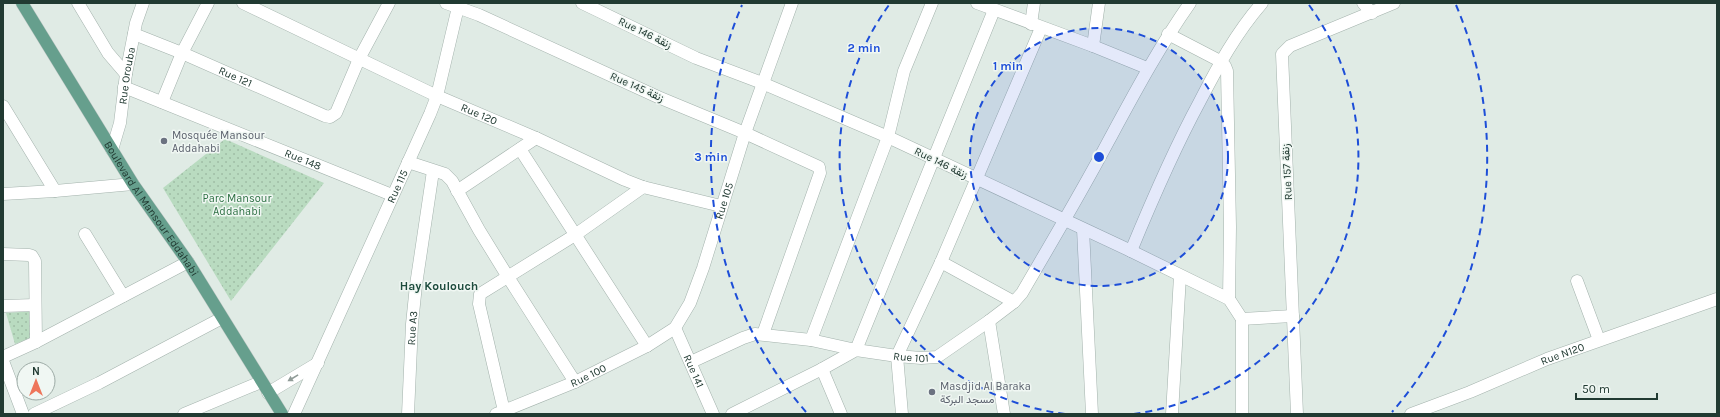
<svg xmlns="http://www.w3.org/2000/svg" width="1720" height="417" font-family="Karla,Vazirmatn,sans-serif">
	<defs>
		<pattern id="park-dots" width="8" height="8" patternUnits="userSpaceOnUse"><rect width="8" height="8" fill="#b9dbc0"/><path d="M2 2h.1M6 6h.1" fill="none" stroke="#9fbda5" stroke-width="1.8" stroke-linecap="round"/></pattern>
	</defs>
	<rect width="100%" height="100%" fill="#e0ebe5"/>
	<g fill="url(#park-dots)">
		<path d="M225,139L324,183L231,301L163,188Z"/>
		<path d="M34,311L33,337L15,344L6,313Z"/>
	</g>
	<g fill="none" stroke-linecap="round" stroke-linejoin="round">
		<defs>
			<g id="minor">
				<path d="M78,3L108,53L126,74"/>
				<path id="s1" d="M243,3L437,96L536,138L625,180L643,187L721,206"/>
				<path d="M446,3L479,15L658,97L745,133L819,167L820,173L763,334"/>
				<path d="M582,3L696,58L762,83L888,137L1131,251L1229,299L1242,319"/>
				<path d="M977,3L1093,46L1147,68"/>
				<path d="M1363,3L1372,13"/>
				<path d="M1031,24L1034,3"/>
				<path id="s2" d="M134,34L182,53L325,116L330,117L336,113L359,59L389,3"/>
				<path d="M1168,34L1220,61L1225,66L1227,71L1230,227L1229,299"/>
				<path d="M1093,46L1099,3"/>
				<path id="s3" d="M124,87L392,195"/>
				<path d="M162,102L182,53L208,3"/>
				<path d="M3,106L55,191"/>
				<path d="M520,149L647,346"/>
				<path id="s4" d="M112,150L120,123L126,74L136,23L143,3"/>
				<path d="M408,162L445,174L452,181L479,230L508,277L575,382"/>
				<path d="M457,191L536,138"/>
				<path d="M3,194L55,191L133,184"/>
				<path d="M1083,229L1092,414"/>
				<path d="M85,234L123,296"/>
				<path d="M1131,251C1152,200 1174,149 1200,101C1218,66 1236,33 1262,3"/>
				<path d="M3,254L29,255L32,256L35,261L36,342"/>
				<path d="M941,262L1014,302"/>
				<path d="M1577,281L1599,340"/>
				<path d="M3,306L35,305"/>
				<path d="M1242,319V414"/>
				<path d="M1242,319L1293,316"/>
				<path d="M989,321L1004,414"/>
				<path id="s5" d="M675,328L713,414"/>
				<path d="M811,340L888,137L904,71L932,3"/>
				<path d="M3,357L36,342L188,262"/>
				<path d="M3,361L23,414"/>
				<path d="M691,362L743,338L755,334L811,340L856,350L994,10"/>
				<path d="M822,369L841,414"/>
				<path d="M268,393L318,363"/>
				<path d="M504,411L479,304L480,294L575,235L643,187"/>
				<path d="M34,414L99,383L222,318"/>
				<path d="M184,414L261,382"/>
				<path id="s6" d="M294,414L430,114L437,96L459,3"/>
				<path id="s7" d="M408,414L412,324L416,285L433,171"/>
				<path id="s8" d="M496,414L575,382L647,346L675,328L690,303L703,268L745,133L792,3"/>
				<path id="s9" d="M732,414L822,369L856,350L897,356L921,358L937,357L989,321L1014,302L1022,293C1051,243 1081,193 1108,142C1134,94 1159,47 1190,3"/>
				<path d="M902,414L897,356L941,262L1041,28"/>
				<path d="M1172,414L1180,276"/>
				<path d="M1297,414L1282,54L1290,46L1394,3"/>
				<path id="s10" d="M1411,414L1470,392L1547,359L1717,299"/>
			</g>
			<g id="major">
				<path id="s11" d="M22,3L133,184L188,262L282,414"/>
			</g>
		</defs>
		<use href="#minor" stroke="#a3b2ac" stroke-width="13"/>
		<use href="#major" stroke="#c1c8c6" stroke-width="13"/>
		<use href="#minor" stroke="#fff" stroke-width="12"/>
		<use href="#major" stroke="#669f8d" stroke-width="12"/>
	</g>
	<defs><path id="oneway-solid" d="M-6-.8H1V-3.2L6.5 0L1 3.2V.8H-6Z"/></defs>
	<use fill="#909c98" href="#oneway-solid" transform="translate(293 378) rotate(149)"/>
	<circle cx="1099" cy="157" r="129" fill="#1d4ed8" fill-opacity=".12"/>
	<g fill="none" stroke="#1d4ed8" stroke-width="2" stroke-dasharray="7 5">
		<circle cx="1099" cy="157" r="129"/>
		<path d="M1065 414A259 259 0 0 1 889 5M1309 5A259 259 0 0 1 1133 414"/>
		<path d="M806 412A388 388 0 0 1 742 5M1456 5A388 388 0 0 1 1392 412"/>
	</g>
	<g fill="#6b7280" stroke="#f0f7f3" stroke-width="1.5">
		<circle cx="164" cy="141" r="4"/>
		<circle cx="932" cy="392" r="4"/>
	</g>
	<g text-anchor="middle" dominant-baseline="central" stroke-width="3" stroke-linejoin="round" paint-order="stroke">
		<g font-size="11" fill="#213a32" stroke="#f0f7f3">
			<text transform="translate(645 33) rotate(26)">Rue 146 زنقة</text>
			<text stroke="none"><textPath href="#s4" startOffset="76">Rue Orouba</textPath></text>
			<text stroke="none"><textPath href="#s2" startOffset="110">Rue 121</textPath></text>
			<text transform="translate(637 87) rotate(24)">Rue 145 زنقة</text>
			<text stroke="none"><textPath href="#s1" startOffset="261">Rue 120</textPath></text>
			<text stroke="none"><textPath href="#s3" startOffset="193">Rue 148</textPath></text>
			<text transform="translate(941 163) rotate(26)">Rue 146 زنقة</text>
			<text transform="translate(1287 172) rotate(-93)">Rue 157 زنقة</text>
			<text stroke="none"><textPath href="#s6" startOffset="250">Rue 115</textPath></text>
			<text stroke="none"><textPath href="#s8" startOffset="336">Rue 105</textPath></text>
			<text stroke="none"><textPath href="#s11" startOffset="243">Boulevard Al Mansour Eddahabi</textPath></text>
			<text stroke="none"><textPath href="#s7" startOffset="86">Rue A3</textPath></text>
			<text stroke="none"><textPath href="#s10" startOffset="163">Rue N120</textPath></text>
			<text stroke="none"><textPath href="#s9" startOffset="195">Rue 101</textPath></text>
			<text stroke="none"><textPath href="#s5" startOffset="47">Rue 141</textPath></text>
			<text stroke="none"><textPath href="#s8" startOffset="100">Rue 100</textPath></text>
		</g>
		<g font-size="11" fill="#5b616d" stroke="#f0f7f3" text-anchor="start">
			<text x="172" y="135">Mosquée Mansour<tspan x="172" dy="13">Addahabi</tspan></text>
			<text x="940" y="386">Masdjid Al Baraka<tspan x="940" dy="13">مسجد البركة</tspan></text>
		</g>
		<g font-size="11" fill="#2d7043" stroke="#f0f7f3">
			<text x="237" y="198">Parc Mansour<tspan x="237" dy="13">Addahabi</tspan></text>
		</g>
		<g font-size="12" font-weight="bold" fill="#1e4c3e" stroke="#f0f7f3">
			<text x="439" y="286">Hay Koulouch</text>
		</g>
	</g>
	<circle cx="1099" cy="157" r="6" fill="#1d4ed8" stroke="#f0f7f3" stroke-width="2"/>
	<g font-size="12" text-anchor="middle" font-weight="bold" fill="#1d4ed8" stroke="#f0f7f3" stroke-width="3" stroke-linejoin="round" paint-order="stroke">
		<text x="864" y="52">2 min</text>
		<text x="1008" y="70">1 min</text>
		<text x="711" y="161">3 min</text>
	</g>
	<rect width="1720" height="417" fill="none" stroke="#213a32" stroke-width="8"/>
	<g transform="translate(36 381)"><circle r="19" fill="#f0f7f3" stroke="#9daba6"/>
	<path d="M0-3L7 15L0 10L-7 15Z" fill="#ee765b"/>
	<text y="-6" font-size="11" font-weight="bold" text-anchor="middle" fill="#213a32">N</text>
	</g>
	<path d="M1576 393v6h81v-6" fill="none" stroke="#213a32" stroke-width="2"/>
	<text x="1582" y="393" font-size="12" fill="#213a32" stroke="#f0f7f3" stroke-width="3" paint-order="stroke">50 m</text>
</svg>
